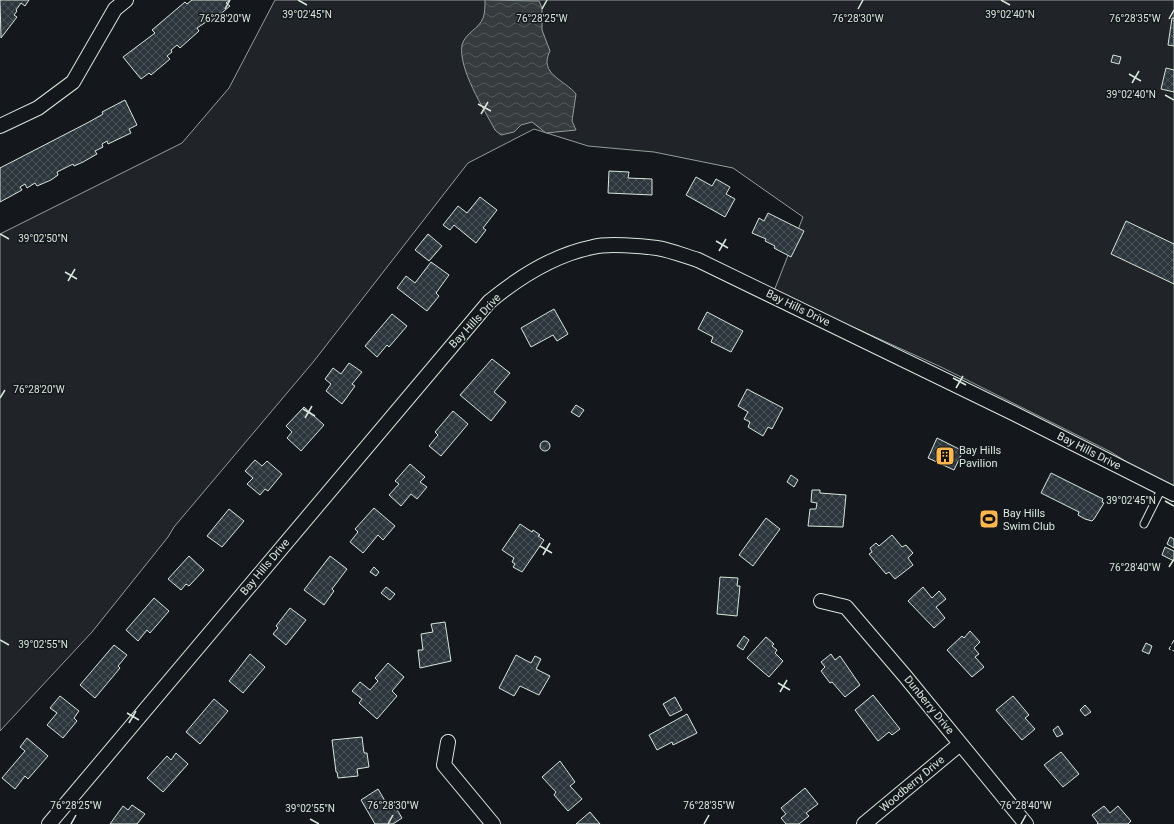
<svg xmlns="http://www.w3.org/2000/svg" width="1174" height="824" font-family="Roboto,sans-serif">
	<defs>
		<pattern id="water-waves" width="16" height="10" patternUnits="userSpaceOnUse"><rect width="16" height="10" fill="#363b3e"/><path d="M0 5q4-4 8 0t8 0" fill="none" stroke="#525759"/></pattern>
		<pattern id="building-cross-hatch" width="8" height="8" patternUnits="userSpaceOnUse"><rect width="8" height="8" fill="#2c363c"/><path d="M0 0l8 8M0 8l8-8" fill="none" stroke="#4a5358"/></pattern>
	</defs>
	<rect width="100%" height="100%" fill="#14181c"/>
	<path fill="#202428" stroke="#939e99" d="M275,0H1174V492L1111,452L941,367L774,291L803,217L733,168L654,152L588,146L534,129L468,163L314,361L174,527L168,537L92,632L0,731V234L182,143L229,88Z"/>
	<path fill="url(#water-waves)" stroke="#939e99" d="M485,0L539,1L542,8V30L550,51C538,74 565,80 576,94L572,121L576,130L546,133L532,122L521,125L514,132L501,135L495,130C484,109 458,69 462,45C465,33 479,29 483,18C485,13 485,6 485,0Z"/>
	<g fill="url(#building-cross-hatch)" stroke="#d8e6dc">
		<path d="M0,0H29L25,6L21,3L16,10L17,11L14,15L17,17L1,38Z"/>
		<path d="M192,0H230L226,3L230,6L211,22L209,20L197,28L199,31L180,48L177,45L171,50L172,52L167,56L170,59L151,75L149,73L141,79L123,57L155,33L152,30L185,2L187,4Z"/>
		<path d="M1172,18H1174V46L1168,45Z"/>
		<path d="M1113,55L1121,57L1119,64L1111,62Z"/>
		<path d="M1166,68L1174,70V92L1161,89Z"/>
		<path d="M125,100L137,125L129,129L131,133L108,144L107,141L102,144L103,147L95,151L97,154L83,162L74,166L73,164L57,172L58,175L51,180L37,186L35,183L27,188L25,184L20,187L22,190L0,202V168L89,122L103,114L102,112Z"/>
		<path d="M609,171L629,172L628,178L652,179V195L608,193Z"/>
		<path d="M696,177L712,186L716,179L730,187L726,194L735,199L725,217L686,195Z"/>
		<path d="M480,197L497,210L483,228L486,230L476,243L454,225L450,230L443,225L458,206L467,213Z"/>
		<path d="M768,213L804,231L791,257L774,248L775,246L765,241L766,239L752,233L759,218L764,221Z"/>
		<path d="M1126,221L1174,244V284L1111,254Z"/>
		<path d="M428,234L442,246L429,261L415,250Z"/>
		<path d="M431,262L449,275L436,293L439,296L427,311L397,288L406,276L415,283Z"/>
		<path d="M554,309L568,334L557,341L553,335L531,347L521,328Z"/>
		<path d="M707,312L743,331L731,352L711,342L713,337L698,329Z"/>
		<path d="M392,314L407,326L389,347L387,345L377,357L365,346Z"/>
		<path d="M492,359L510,373L494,392L506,402L491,421L460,395Z"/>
		<path d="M349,363L362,372L352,384L355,386L342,404L326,391L331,384L325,379L333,368L341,374Z"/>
		<path d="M747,389L783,408L772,429L768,427L763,436L748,427L750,422L744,419L748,412L738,406Z"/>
		<path d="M576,405L584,410L579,417L571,412Z"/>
		<path d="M304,407L324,425L301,451L287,438L292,432L286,426Z"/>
		<path d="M453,411L468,424L441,456L429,446L438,435L435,432Z"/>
		<path d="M937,438L963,451L954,470L928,458Z"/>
		<circle cx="545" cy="446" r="5"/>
		<path d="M255,460L262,466L267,461L282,474L268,491L265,489L260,495L247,484L253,478L245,471Z"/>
		<path d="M410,464L425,477L420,482L427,487L417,499L411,494L401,506L389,495L399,484L395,481Z"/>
		<path d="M1051,473L1103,499L1102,502L1104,503L1094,519L1092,521L1085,519L1078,515L1079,512L1041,493Z"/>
		<path d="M791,475L798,480L794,487L787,482Z"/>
		<path d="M812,490H820V493L846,495L843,527L808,526L810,509H816L817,503L811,502Z"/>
		<path d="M374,508L395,526L383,540L378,535L363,553L350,542L358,532L355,529Z"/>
		<path d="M229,509L244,521L222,547L207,536Z"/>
		<path d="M766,518L780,529L753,566L739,555Z"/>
		<path d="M520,524L532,532L533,530L540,535L538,536L544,540L522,572L513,567L515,564L512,562L514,558L502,550Z"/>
		<path d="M892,535L902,547L906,545L913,553L908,558L913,565L895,579L889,572L886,574L869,554L872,552L870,548L876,543L879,546Z"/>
		<path d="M1170,537L1174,539V548L1167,544Z"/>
		<path d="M1165,547L1174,551V561L1162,555Z"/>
		<path d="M189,556L204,570L189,586L186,584L181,590L168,579Z"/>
		<path d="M330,556L347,569L332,589L334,591L324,605L304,590Z"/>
		<path d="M374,567L379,572L376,576L370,572Z"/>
		<path d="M720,577L738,578L737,586H740L737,616L717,614Z"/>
		<path d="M386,587L395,594L390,600L381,593Z"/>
		<path d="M923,587L932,598L939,591L946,599L936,607L945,618L934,628L908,601Z"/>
		<path d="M154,598L169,611L150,633L147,630L138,641L126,630Z"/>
		<path d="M290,608L306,620L286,645L273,634L278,628L276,626Z"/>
		<path d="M445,622L451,661L420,668L418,650H423L421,634L433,632L431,624Z"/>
		<path d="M970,631L980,642L974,648L979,654L975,657L984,667L972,677L947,650L962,636L964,638Z"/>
		<path d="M744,636L749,640L743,650L737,646Z"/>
		<path d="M766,637L774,644L772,646L777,650L775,653L783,661L769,677L747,658Z"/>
		<path d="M1146,643L1152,646L1149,654L1142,651Z"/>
		<path d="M114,645L127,655L118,666L120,668L95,698L80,685Z"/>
		<path d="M250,654L265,667L243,693L229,681Z"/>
		<path d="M831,654L835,660L840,656L860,685L845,697L832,682L830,683L821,671L825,667L821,662Z"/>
		<path d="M516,655L531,663L535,656L541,659L536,669L550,676L539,695L520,686L514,696L499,688Z"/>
		<path d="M388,663L404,677L392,691L397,696L377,719L359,703L362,699L352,691L360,682L370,690L378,681L375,678Z"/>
		<path d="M873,695L900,729L892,735L889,732L878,741L855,710Z"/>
		<path d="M60,696L79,711L74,718L77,721L63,738L47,725L57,713L50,708Z"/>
		<path d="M1013,696L1029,715L1025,718L1035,729L1022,740L996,710Z"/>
		<path d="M675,697L682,710L670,716L663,704Z"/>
		<path d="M214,699L228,711L200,744L186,732Z"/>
		<path d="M1085,705L1091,712L1085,716L1080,710Z"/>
		<path d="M687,714L697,733L673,745L672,742L657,750L649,735Z"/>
		<path d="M1058,726L1063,734L1057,737L1053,730Z"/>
		<path d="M362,737L364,753H367L369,767L357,769L358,776L338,778L337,772H336L332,740Z"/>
		<path d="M27,738L48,756L28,779L25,776L15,789L2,778L25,751L20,747Z"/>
		<path d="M1061,752L1079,774L1063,787L1044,765Z"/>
		<path d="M176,753L188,764L163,792L147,778L167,756L171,760Z"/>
		<path d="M560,761L575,782L570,786L582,799L568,811L554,795L556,792L542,777Z"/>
		<path d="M805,788L818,804L806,813L809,816L799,824H786L781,818L786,814L781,808Z"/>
		<path d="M378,789L388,806L393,803L402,818L393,824H375L361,800Z"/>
		<path d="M132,805L145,814L137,824H110L123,806L128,810Z"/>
		<path d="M1104,806L1110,813L1118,806L1131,821L1128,824H1097L1098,823L1092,815Z"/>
		<path d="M590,812L600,824H576Z"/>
	</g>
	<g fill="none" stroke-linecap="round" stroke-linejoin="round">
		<defs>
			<path id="lane" d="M1144,524L1162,488"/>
			<g id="street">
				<path d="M0,126L38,108L73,82L115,9L126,0"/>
				<path d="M821,601L846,607L905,676L1026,824"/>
				<path d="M448,742L444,765L493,824"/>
				<path d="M49,824L489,302C519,277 553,255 593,247C607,243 642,246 657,248C670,250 685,256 698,260L1013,413L1174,494"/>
				<path d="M864,824L960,744"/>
			</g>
		</defs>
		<use href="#lane" stroke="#d8e6dc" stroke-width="9"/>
		<use href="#street" stroke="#d8e6dc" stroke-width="16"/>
		<use href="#lane" stroke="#14181c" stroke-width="7"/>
		<use href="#street" stroke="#14181c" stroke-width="14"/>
		<path stroke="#d8e6dc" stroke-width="1" stroke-dasharray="5 2" stroke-linecap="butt" d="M1174,640L1169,649L1174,651"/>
	</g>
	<path fill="none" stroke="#d8e6dc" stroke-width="1.5" d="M298,0L307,5M1001,0L1010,5M225,9L230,0M542,9L547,0M858,9L863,0M1169,19L1174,10M1129,74L1141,81M1132,83L1139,71M1165,95L1174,100M478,104L491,111M481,114L488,102M0,234L9,239M716,241L728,248M719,251L726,239M65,272L77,279M68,281L75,269M953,378L966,385M956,388L963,376M0,398L5,390M303,409L315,416M305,418L312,406M1165,501L1174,506M540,546L552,553M543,555L550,543M1169,567L1174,559M0,640L9,645M778,683L790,690M780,692L787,680M127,713L139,720M129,723L136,711M310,819L319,824M71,824L76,815M388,824L393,815M704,824L709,815M1021,824L1026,815"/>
	<defs>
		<symbol id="building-square" viewBox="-11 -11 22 22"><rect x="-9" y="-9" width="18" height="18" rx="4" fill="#ffb74d" stroke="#14181c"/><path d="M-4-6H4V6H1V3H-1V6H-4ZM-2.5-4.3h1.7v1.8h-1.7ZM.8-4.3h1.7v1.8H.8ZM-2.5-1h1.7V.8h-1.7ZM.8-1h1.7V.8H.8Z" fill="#111"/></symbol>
		<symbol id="stadium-square" viewBox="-11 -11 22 22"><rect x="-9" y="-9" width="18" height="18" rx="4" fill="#ffb74d" stroke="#14181c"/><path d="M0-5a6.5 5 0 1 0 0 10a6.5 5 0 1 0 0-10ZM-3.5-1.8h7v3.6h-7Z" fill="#111"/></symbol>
	</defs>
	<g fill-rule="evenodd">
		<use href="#building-square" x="934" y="445" width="22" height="22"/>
		<use href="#stadium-square" x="978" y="508" width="22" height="22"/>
	</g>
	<g text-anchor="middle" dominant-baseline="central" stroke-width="3" stroke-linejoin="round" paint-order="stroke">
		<g font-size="11" fill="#d8e6dc" stroke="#14181c">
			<text transform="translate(798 308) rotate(26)">Bay Hills Drive</text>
			<text transform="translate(475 321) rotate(-47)">Bay Hills Drive</text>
			<text transform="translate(1089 451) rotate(27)">Bay Hills Drive</text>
			<text transform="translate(265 567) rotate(-50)">Bay Hills Drive</text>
			<text transform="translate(929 705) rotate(51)">Dunberry Drive</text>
			<text transform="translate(912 784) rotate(-40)">Woodberry Drive</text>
		</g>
		<g font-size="11" fill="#d8e6dc" stroke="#14181c" text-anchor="start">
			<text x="959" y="450">Bay Hills<tspan x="959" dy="13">Pavilion</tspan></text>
			<text x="1003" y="513">Bay Hills<tspan x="1003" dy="13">Swim Club</tspan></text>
		</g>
	</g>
	<g font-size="10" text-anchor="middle" fill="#d8e6dc" stroke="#14181c" stroke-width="3" stroke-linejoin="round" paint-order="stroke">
		<text x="307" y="18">39°02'45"N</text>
		<text x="1010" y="18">39°02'40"N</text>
		<text x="225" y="22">76°28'20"W</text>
		<text x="542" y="22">76°28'25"W</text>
		<text x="858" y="22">76°28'30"W</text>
		<text x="1135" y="22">76°28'35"W</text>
		<text x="1131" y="98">39°02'40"N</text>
		<text x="43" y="242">39°02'50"N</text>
		<text x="39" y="393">76°28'20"W</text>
		<text x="1131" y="504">39°02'45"N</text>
		<text x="1135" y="571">76°28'40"W</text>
		<text x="43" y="648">39°02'55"N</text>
		<text x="76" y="809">76°28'25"W</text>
		<text x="393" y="809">76°28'30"W</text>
		<text x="709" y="809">76°28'35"W</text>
		<text x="1026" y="809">76°28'40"W</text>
		<text x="310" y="812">39°02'55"N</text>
	</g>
</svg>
